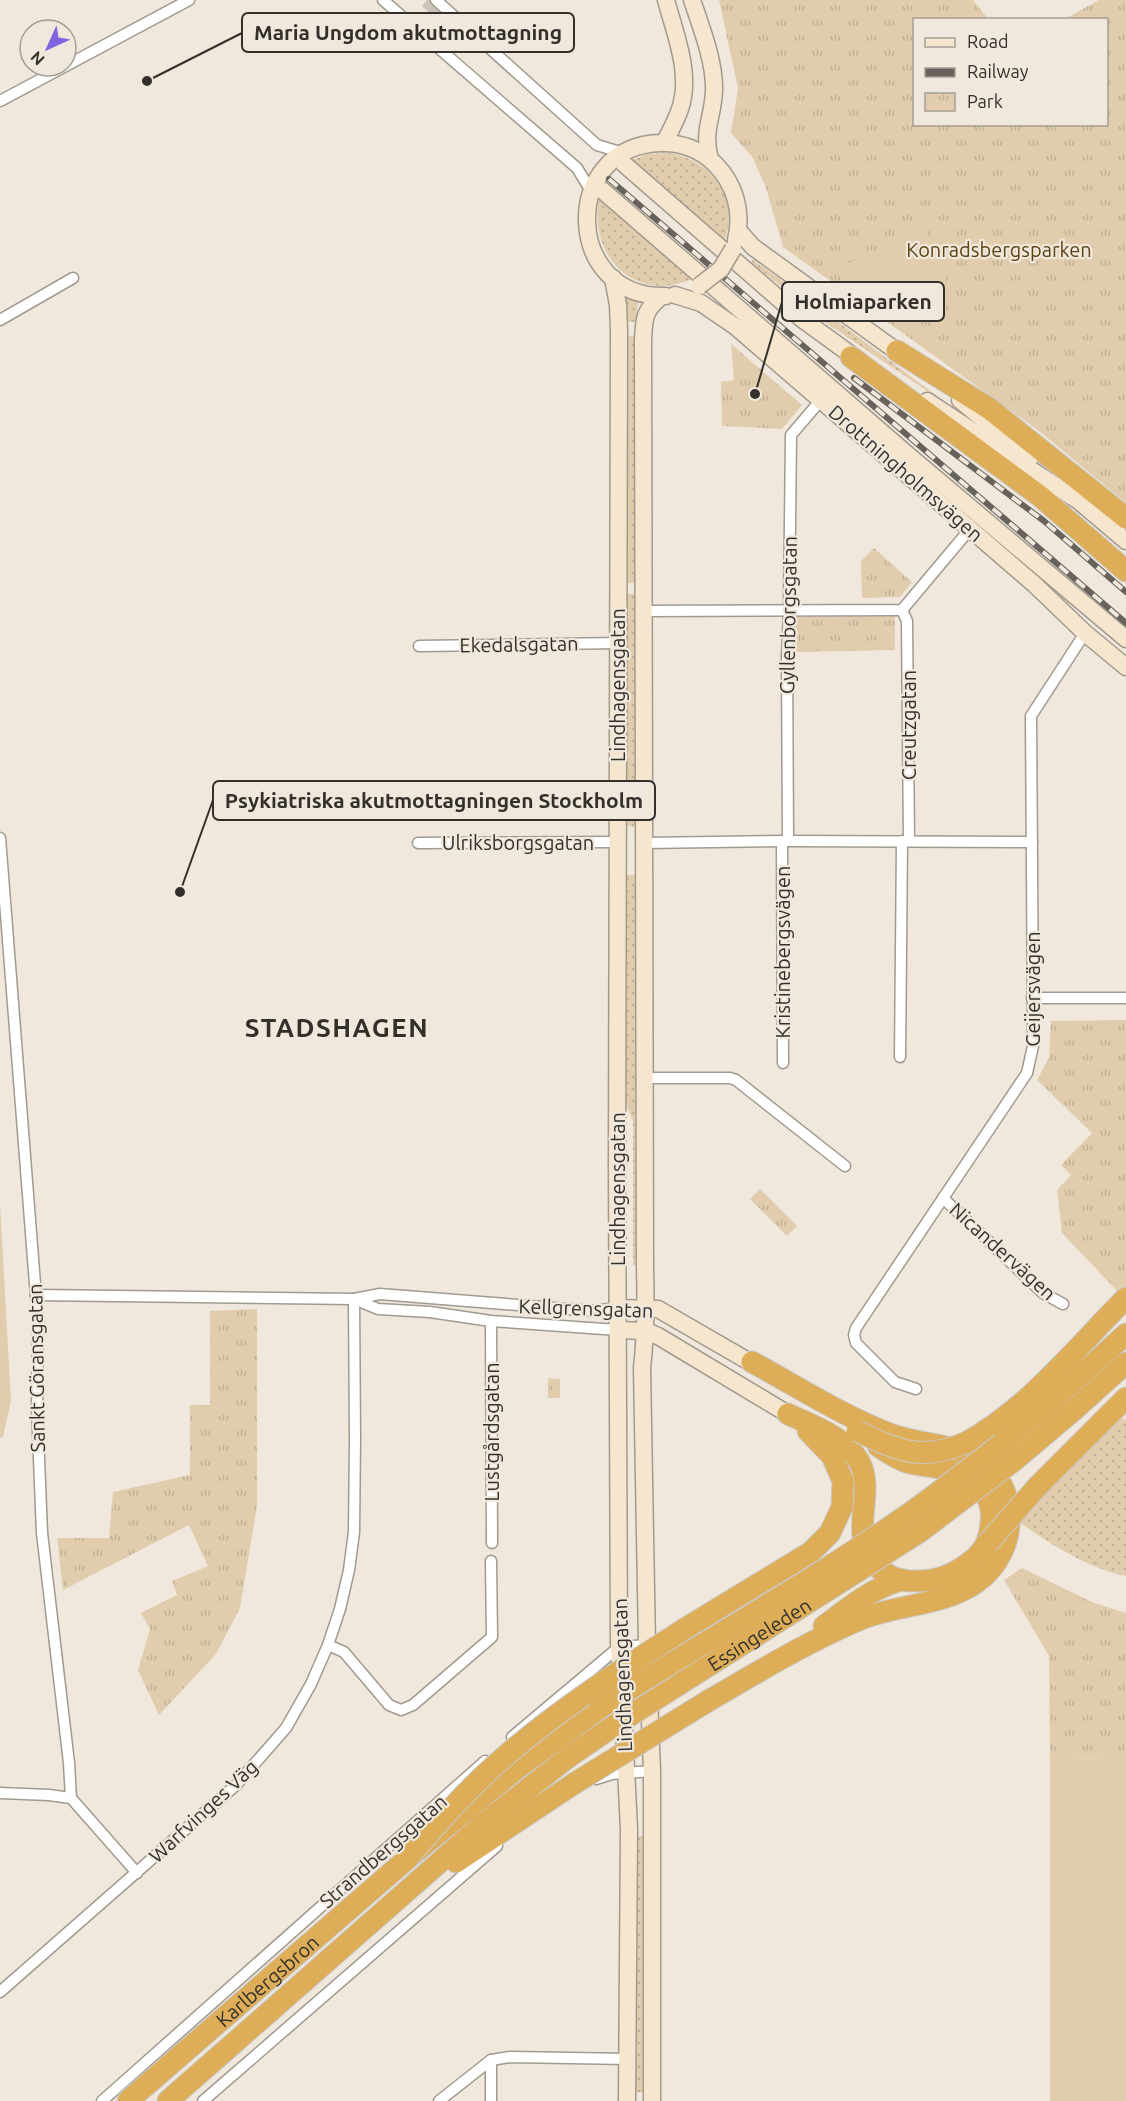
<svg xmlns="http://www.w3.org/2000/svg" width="1126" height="2101" font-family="Ubuntu,sans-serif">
	<defs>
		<pattern id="grass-dots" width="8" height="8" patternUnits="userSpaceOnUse" patternTransform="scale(1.5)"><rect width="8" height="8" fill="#e1cdae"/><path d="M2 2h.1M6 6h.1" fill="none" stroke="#c2b096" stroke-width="1.8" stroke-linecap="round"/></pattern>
		<pattern id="park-tufts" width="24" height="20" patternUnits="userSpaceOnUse" patternTransform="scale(1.5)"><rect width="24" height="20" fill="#e1cdae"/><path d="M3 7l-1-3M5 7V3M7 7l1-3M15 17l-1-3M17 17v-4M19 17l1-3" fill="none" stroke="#c2b096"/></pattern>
	</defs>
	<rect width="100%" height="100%" fill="#f0e8dc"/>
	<g fill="url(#grass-dots)">
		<path d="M670,153C712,161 739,197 725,240L632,160L647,154Z"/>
		<path d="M599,199L692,279C635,304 588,256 599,199Z"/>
		<path d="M753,260L793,288L957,411L826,323L751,262Z"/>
		<path d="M624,296L638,302L636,322H624Z"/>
		<rect x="624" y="336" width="12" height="247"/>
		<path d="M624,594H637V823L633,827L625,825Z"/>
		<path d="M625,875H637L638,1265H633V1121L628,1109L625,1095Z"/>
		<path d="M1115,1418L1126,1419V1576C1086,1568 1049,1543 1016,1520Z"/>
		<path d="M634,1836H646L647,2093L635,2092Z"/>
	</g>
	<g fill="url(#park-tufts)">
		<path d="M719,0H973L988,19L914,20V124H1106V20L1065,19L1099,0H1126V503L1039,431L783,247L766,188L753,158L731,133L738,88Z"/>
		<path d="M731,344L802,405L782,429L722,426L721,382L734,380Z"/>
		<path d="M874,548L912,582L900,597L862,598L861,561Z"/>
		<path d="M895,616V650L795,652V617Z"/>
		<path d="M1126,1020V1288L1120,1294L1062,1233L1057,1190L1071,1175L1061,1165L1092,1133L1037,1080L1049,1058L1051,1021Z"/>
		<path d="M760,1189L797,1226L787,1236L750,1199Z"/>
		<path d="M257,1309V1506L240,1608L216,1654L159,1715L138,1670L150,1629L141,1613L177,1595L172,1581L208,1566L189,1525L63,1590L57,1538H109L113,1492L190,1475V1405H210V1311Z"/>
		<path d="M548,1378L560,1379V1398H548Z"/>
		<path d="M1022,1568L1092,1602L1126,1613V1759L1050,1758L1049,1656L1004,1580Z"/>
	</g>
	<g fill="#e1cdae">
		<path d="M924,227L949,287L917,317L842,266Z"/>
		<path d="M0,1203L11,1401L3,1437L0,1438Z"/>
		<path d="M1050,1758L1126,1759V2101H1050Z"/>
	</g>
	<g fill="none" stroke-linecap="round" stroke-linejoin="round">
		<path stroke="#cac3b9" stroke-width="16" stroke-dasharray="16 8" stroke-linecap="butt" d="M427,0L464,31"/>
		<defs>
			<g id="street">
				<path d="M383,0L577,168L591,191"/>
				<path d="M436,0L597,145L623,153"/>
				<path d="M0,101L189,0"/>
				<path d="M0,320L73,278"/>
				<path d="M902,610L907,621L909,841"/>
				<path d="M644,611L902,610L970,529"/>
				<path d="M419,646L618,643"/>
				<path d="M0,838L38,1322L37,1408L42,1533L69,1763L71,1798L137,1873"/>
				<path d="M782,841L783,1063"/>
				<path d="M788,841L787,656L789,610L791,435L821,400"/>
				<path d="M418,843L617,842"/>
				<path d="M644,843L788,841L1032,842"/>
				<path d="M1032,998H1126"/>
				<path d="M900,1057L902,841"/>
				<path d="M644,1078H730L736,1080L845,1166"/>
				<path d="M943,1198L1043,1293L1063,1304"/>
				<path d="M36,1295L354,1299L380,1294L593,1311L617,1308"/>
				<path d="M354,1299L378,1309L430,1312L491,1321L618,1330"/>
				<path d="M491,1321L492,1543"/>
				<path d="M916,1389L895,1382L856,1343L854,1335L856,1328L1027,1073L1033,1046V1018L1031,716L1085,633"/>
				<path d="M328,1645L344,1652L389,1705L401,1710L413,1705L492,1637L491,1561"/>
				<path d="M512,1737L619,1647L647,1645"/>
				<path d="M596,1779L612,1774L652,1771"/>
				<path d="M0,1793L49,1795L71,1798"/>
				<path d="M0,1992L236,1785L286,1728L311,1684L328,1645L340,1609L349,1570L354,1532L355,1439L354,1299"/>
				<path d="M491,2060V2101"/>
				<path d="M102,2101L485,1761"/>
				<path d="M203,2101L497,1846"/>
				<path d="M439,2101L491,2060L510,2057L629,2059"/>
			</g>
			<g id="secondary">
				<path d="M692,0C701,27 715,62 714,91C713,118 702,130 710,159"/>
				<path d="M664,143C670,132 676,121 680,109C692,74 675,34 666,0"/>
				<path d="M624,164L802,319L861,362"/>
				<path d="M602,190L908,455L1126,639"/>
				<path d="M738,230L753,247L906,358"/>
				<path d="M613,278L618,305L619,330L617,1165L619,1647L621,1680"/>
				<path d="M675,295L701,303L736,327L1034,584L1085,633L1126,667"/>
				<path d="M666,296C563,299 560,145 661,143C681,142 701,150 715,164C735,184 743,212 736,240"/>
				<path d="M960,400L1030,458"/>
				<path d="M927,401L1074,498"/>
				<path d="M1067,491L1126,541"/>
				<path d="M617,1308L658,1309L762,1369"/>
				<path d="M618,1330L646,1331L658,1336L788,1414"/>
				<path d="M623,1709L629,1829L627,2101"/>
				<path d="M652,2101V1771L647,1645L642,1368C646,1334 646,1302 645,1268L643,340C644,318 644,310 662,296"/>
			</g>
			<g id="highway">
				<path d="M897,351L990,409L1126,518"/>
				<path d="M851,357L1041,497L1126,571"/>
				<path d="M788,1414C813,1426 844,1436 859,1461C877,1495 846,1533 877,1566C885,1575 896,1580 909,1581C936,1582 954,1576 975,1558C987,1547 990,1536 991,1522C995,1494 972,1474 946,1469C932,1466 919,1466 906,1462C895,1458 887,1452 878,1446"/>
				<path d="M965,1443C1028,1409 1076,1348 1126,1298"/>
				<path d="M1001,1444L1051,1402L1126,1334"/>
				<path d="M1016,1459L1074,1410L1126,1363"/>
				<path d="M1037,1487L1126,1398"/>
				<path d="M824,1626C849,1608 871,1588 902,1580"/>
				<path d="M686,1628L811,1552L830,1533L842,1507L843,1481L832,1456L808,1431"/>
				<path d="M708,1701C758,1672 807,1642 861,1619C898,1604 944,1606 977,1582C1020,1551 1022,1483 973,1456C948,1443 916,1444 890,1434C843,1416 796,1386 752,1362"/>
				<path d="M456,1862L575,1783"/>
				<path id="s1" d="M128,2101L407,1859L519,1767L600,1708"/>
				<path d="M168,2101L483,1824L570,1756L612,1727"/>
			</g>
		</defs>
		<use href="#street" stroke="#a19a8e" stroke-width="13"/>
		<use href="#secondary" stroke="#a19a8e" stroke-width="19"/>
		<use href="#highway" stroke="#cac9c8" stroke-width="23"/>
		<use href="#street" stroke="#fff" stroke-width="10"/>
		<use href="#secondary" stroke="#f5e6cd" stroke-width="16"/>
		<use href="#highway" stroke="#ddad58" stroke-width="21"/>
		<defs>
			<g id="rail">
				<path d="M609,179L1126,623"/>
				<path d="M854,378L1044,521L1126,592"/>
			</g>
		</defs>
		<use href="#rail" stroke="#67635c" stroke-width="6"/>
		<use href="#rail" stroke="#f0e8dc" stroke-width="4" stroke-dasharray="11" stroke-linecap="butt"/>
		<defs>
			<path id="secondary-bridge" d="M699,286L721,269L733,249"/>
			<g id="highway-bridge">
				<path d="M857,1431C897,1450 921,1462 965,1443"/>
				<path d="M987,1544L1037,1487"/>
				<path d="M600,1708C702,1642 810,1583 910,1513C941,1491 971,1467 1001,1444"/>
				<path id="s2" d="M612,1727L918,1533L1016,1459"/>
				<path d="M575,1783L708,1701"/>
				<path d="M407,1859C437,1824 467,1789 502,1759C559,1709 622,1669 686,1628"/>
			</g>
		</defs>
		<use href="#secondary-bridge" stroke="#a19a8e" stroke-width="19" stroke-linecap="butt"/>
		<use href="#highway-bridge" stroke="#cac9c8" stroke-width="23" stroke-linecap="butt"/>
		<use href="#secondary-bridge" stroke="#f5e6cd" stroke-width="16"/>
		<use href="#highway-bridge" stroke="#ddad58" stroke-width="21"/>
	</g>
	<g text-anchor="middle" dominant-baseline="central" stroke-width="4.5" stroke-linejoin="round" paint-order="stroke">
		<g font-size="20" fill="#5d4414" stroke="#f0e8dc">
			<text x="999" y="249">Konradsbergsparken</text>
		</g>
		<g font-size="20" fill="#33302c" stroke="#f0e8dc">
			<text transform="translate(906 473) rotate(41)">Drottningholmsvägen</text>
			<text transform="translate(788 615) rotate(-89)">Gyllenborgsgatan</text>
			<text transform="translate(519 644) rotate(-1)">Ekedalsgatan</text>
			<text transform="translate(617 685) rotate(-90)">Lindhagensgatan</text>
			<text transform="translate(908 725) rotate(-90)">Creutzgatan</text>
			<text x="518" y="842">Ulriksborgsgatan</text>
			<text transform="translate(782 952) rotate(-90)">Kristinebergsvägen</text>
			<text transform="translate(1032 989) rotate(-90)">Geijersvägen</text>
			<text transform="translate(617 1189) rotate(-90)">Lindhagensgatan</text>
			<text transform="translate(1003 1251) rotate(42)">Nicandervägen</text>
			<text transform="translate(586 1308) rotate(2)">Kellgrensgatan</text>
			<text transform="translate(36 1368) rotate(-91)">Sankt Göransgatan</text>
			<text transform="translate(491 1432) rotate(-90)">Lustgårdsgatan</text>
			<text stroke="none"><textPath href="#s2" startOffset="174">Essingeleden</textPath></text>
			<text transform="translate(622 1675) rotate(-92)">Lindhagensgatan</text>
			<text transform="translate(203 1811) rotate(-43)">Warfvinges Väg</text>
			<text transform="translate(383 1851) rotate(-41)">Strandbergsgatan</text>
			<text stroke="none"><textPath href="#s1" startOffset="184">Karlbergsbron</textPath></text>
		</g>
		<g font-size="26" font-weight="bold" letter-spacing="1.5" fill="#33302c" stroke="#f0e8dc">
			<text x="337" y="1027">STADSHAGEN</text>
		</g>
	</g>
	<path fill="none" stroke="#33302c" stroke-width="2" d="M147 81L242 33M755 394L782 302M180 892L213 800"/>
	<g fill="#33302c" stroke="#f0e8dc" stroke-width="2">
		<circle cx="147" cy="81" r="6"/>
		<circle cx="755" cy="394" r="6"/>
		<circle cx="180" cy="892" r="6"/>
	</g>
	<g fill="#f0e8dc" stroke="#33302c" stroke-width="2">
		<rect x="242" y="13" width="332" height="39" rx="6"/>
		<rect x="782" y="282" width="162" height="39" rx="6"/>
		<rect x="213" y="781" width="442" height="39" rx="6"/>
	</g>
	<g font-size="21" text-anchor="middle" font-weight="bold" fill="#33302c">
		<text x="408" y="40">Maria Ungdom akutmottagning</text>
		<text x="863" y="309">Holmiaparken</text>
		<text x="434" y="808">Psykiatriska akutmottagningen Stockholm</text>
	</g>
	<rect x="913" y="18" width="195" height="108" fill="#f0e8dc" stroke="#a49e96" stroke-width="1.5"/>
	<rect x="925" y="38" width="30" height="9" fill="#f5e6cd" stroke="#a49e96" stroke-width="1.5"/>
	<text x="967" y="48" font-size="18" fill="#33302c">Road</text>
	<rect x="925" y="68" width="30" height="9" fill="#67635c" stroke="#a49e96" stroke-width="1.5"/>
	<text x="967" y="78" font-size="18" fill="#33302c">Railway</text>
	<rect x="925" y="93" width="30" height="18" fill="url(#park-tufts)" stroke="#a49e96" stroke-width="1.5"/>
	<text x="967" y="108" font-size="18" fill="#33302c">Park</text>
	<g transform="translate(48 48) rotate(225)"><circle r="28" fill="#f0e8dc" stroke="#a49e96" stroke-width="1.5"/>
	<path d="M0-4.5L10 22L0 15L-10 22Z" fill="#7f64e0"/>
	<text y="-9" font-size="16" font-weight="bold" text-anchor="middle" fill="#33302c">N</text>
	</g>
</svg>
